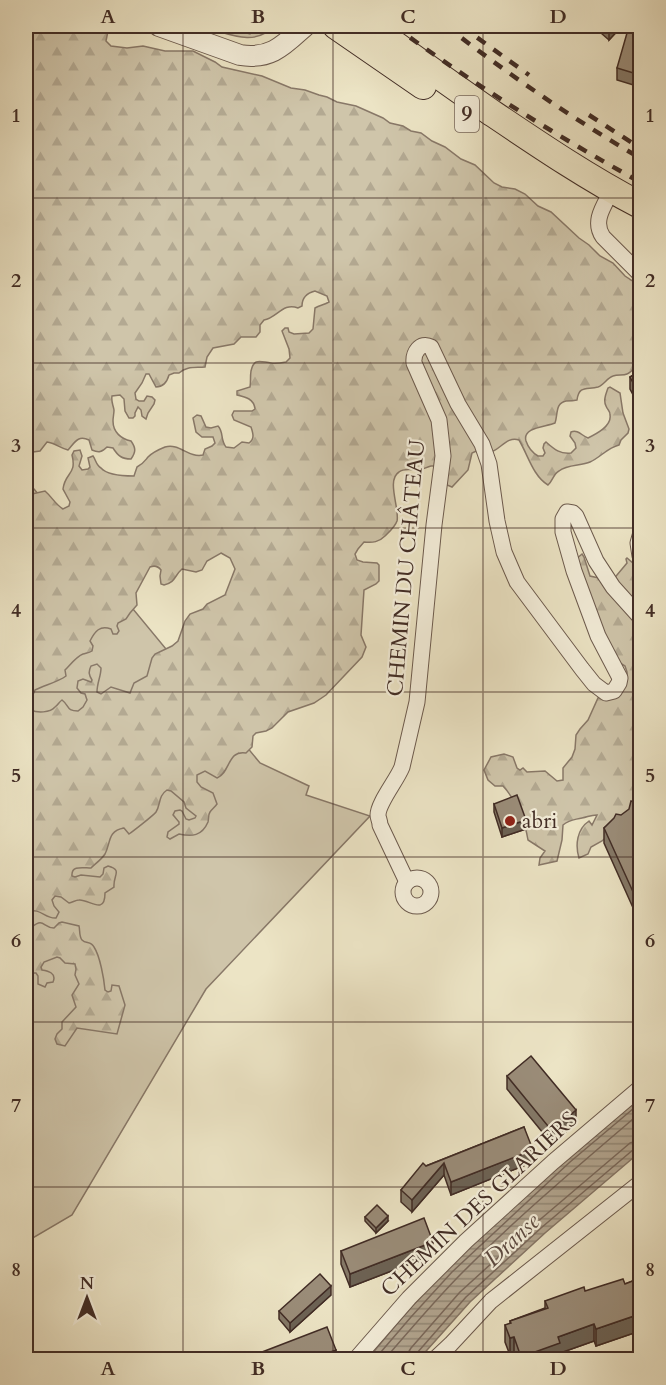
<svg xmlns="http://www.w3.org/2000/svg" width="666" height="1385" font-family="Cardo,serif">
	<defs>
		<pattern id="forest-firs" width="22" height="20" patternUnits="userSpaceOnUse" patternTransform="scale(1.5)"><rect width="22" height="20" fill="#cfc5aa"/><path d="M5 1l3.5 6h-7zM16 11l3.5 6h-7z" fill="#b3a992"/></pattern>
		<pattern id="water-rules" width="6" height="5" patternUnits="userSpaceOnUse" patternTransform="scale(1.5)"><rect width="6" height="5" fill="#b2a58f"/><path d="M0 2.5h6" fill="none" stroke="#928775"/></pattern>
	</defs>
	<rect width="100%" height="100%" fill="#ece4c5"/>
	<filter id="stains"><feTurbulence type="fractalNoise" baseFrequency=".00333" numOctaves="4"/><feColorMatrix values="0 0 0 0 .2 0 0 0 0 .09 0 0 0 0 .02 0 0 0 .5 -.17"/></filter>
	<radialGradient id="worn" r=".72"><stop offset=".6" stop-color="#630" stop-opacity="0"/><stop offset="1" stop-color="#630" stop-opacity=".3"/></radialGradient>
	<g fill="#cfc5aa" stroke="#887868" stroke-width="1.5">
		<path d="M206,26H220L250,34L256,26H273C256,47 229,34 207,28Z"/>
		<path d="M26,489H34L260,763L309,786L306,795L370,816L206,989L72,1215L26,1242Z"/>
	</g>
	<g fill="url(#forest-firs)" stroke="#887868" stroke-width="1.5" fill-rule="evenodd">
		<path d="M26,26H99L106,27L108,31L106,41L111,46L127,48L143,46L165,51H193L215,62L222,67L262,76L291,88L305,90L319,95L327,97L337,102L356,106L383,118L390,123L403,126L411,131L421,133L432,141L445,147L461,159L475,165L494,183L502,187L515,189L525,194L538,206L551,212L579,238L589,245L600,256L613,263L625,276L640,286V361C635,365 633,372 627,374C623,376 618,374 613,376C607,378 604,385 598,387C587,390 579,385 577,400C573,401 570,401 566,401C555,403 558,415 555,423C546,427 522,427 526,441C528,447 533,453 538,456H543L545,453L543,448L544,444L546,442C555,450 560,454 571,453L576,448L575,443L570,436L571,432C578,429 582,436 588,438C596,434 612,426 610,415C610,410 608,411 606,406C603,400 606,394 608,388L610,387L620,393L623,413L629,429L628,433L621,440L619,445C607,448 601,457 590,462C581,466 567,464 559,471C553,474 553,481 548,485C533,476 528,455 519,440C507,436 501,449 491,452L485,447L472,453L468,470L452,487L447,485L440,466C437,466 434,466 431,466C426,467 423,470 417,470C412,470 404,468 399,472C386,480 400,509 397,521C395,527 389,532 385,536C379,542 373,543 364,542L358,549L355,554L357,560L363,562L377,563L379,565V581L376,584L364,590L361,635L366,647L362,657L326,695L314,703L288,712L272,728L266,731L256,733L253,736L252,747L246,753C227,750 231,772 217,778L205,771L197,775V782L201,787L213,793L217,804C215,807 212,809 210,812C208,815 209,818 208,822C202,836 192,837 179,834L170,839L167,837L168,832L179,824V822L173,815L175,811L180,810L182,811L186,819L189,820L195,818L196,816L186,808L184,802L171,791L167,790C158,796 161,804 156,812C154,815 132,832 129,834L124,828C107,831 111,843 105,854C102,859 95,864 91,868C83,868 71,865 72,876L75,877L81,875L100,877L103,874L104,868L108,866C123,870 113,875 114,887L105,893C105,916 89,899 79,900C76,900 73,902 69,903L61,897L55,896L52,900L54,906L59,912L56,918C45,919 40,907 28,912L26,924L28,927H32C44,917 43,928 54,928L59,923L62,922L79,926C80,929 79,937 82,940C86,944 91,941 94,947C100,956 104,979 105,990L108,992L111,991L112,985L119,986L125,1005L117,1034L77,1028L65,1046L57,1044L55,1039L57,1034L62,1029V1022L76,1007L72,995L79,984L75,975L76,969L75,964L65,963L60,958L57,957L44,962L41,967L42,970C48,971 57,973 53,982L47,983L45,987L38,984V976L36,973H34C28,978 33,986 29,992L26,993V515C32,510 27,504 27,498L32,494L45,491C52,497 55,504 63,509L69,506L70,502L63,489C65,472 77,475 72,455L74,451L80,450L82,456L79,466L82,470L88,469L90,467L88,458L93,456C96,460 96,465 101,468C107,475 124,476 134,476L137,467C143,464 144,462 148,457C152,453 160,449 165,447C180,443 188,458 203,455L205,449L212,446L215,443L213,437H202L196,432L193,418L197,415L201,416L206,427L211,428L218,426C224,432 220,440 226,447L234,448L242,442L249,443C255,439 253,433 251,427L234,420L232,415L234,411H252L255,409C254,399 246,397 237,395V391L250,387C251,381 250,377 251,371C254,357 261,362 271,363C276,364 281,363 286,362L290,358L289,349L282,331L285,328H288L289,332L294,334L309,333L313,329L315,308C320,305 324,305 329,302L327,296L315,291C307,293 302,297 302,306L298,308C283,302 277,318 264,320L260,325V332L256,337H241L234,344L213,348L207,357L205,367C195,368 187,366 179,373H174L169,375C167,382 163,387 156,387L149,374H146L142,383L135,393L136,399L139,401H144L147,396L152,397L155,400L154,404L148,413L146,419L142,416L141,410L138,407L135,413V416L133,418H129L125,411L124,399L120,395L112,396C111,402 113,404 114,410C114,414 113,417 113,421C113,432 121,439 131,441C136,448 136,452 131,459C122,459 118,456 113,448L107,447C102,452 99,453 92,450L89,440C78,435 75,442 68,450C60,448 55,443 47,442L40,451L33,452L26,448ZM221,553L230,558L235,569L225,595L207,604L203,609L190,614L185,621L178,641L172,646L155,654L152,658L147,676L134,683L130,693L111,687L101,694L97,692C97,683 101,676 101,668L97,664L91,666C88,672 89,675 92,680L91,682L83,679L78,681L77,688L81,693L85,694L87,700L83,707L78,711C66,711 70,706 62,700C59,702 58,705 55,707C50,713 37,713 31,710L32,697L35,690C45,685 58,682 66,676L65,670C69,666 77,656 83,654C86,653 89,653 92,651L93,646L90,641C95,631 100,625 111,629L113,634H117L119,631L117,626L118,623L126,619L130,613L137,605L136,593L150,567C155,565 158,566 161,570L160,576L161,584L164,585C176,582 174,576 182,569L196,572L202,570L207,561Z"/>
		<path d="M582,554L584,557L590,576L612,581L627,563L626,559L627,558L634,564L640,578V817L624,821L602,841L591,847L588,854L579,858C575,845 577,829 589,821L592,825L597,815C590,815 588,817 582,818C574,820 570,819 563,825L562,840L557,861L539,865L540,858L545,851L528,840C525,821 516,800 503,786H495L488,780L484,770L491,757L504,754L513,757L517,768L520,770L523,768L527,772L545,771L557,781L563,780V768L572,757L575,749L576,735L580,729L588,720L598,698L603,692L627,678V672L625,666L609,656L575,560Z"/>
	</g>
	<path fill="url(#water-rules)" stroke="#857565" stroke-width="1.5" d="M640,1095V1152L545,1233L470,1302L419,1359L367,1360C393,1328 420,1296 449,1267C510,1207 576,1151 640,1095Z"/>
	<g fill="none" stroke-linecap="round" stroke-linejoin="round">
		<g stroke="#7a685a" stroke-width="1.5">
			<path d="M374,1360L411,1317L452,1272L570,1162L640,1103"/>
			<path d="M384,1360C408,1332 432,1304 457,1278C515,1219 578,1166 640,1113"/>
			<path d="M407,1360L408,1353L411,1348L460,1292L536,1223L630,1143L640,1140"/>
			<path d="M415,1360L417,1353L466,1297L541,1228L634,1149L640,1147"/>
		</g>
		<defs>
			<g id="minor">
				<path d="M612,190C604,206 592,221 603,237L640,274"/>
				<path d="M640,536L638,543L640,556"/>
				<circle cx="417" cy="892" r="14"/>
				<path d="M407,882L380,825C380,821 378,818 378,815C378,803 397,780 402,767L417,702L434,525L443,456L439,420L414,363C413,353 420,341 431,347L458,404L482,444L489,464L497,521L504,552L517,582L582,669L594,684L606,693L614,691L619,683L620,678L598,636L574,571L563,532V519L567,512L573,513L576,516L596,561L613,587L640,617"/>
				<path d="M355,1360L409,1298L466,1241L553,1162L640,1088"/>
				<path d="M434,1360L451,1344L491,1301L640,1183"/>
			</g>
			<path id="tertiary" d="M159,26L240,55C271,60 284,45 305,26"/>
			<g id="primary">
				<path d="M336,26L423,86"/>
				<path d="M370,26C409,55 449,83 489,111C538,144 588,178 640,205"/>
			</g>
		</defs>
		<use href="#minor" stroke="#6c5a4d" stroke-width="17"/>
		<use href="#tertiary" stroke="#6c5a4d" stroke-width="22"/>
		<use href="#primary" stroke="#412c25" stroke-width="28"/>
		<use href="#minor" stroke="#f3edd9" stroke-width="15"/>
		<use href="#tertiary" stroke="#f3edd9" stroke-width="20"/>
		<use href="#primary" stroke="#ece4c5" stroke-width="26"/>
		<g stroke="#412c25" stroke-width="4.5" stroke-dasharray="10 10" stroke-linecap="butt">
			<path d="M394,26C472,83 555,135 640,182"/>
			<path d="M446,26C508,74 573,119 640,158"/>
			<path d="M461,26L529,75"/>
			<path d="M589,115L640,148"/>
		</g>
	</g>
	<g fill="#847867" stroke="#412c25" stroke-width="1.5">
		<path d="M593,26H622L609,40Z"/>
		<path d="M640,26V87L617,80V68Z"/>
		<path d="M640,371V408L630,389V377Z"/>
		<path d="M640,803V906L634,910L604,843V828Z"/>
		<path d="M494,804L526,829L502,837L494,812Z"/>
		<path d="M507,1076L576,1123L552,1144L507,1089Z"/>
		<path d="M524,1127L533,1162L451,1195L444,1175L412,1212L401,1202V1190L426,1166Z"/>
		<path d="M365,1217L388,1221L376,1233L365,1221Z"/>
		<path d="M341,1251L433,1255L350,1287L341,1264Z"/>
		<path d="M640,1278V1336L636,1337L634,1333L596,1346L594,1341L560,1353V1359H516L514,1354L510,1355L505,1342V1325L510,1324V1321L545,1308V1301L625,1284Z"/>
		<path d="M331,1295L290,1332L279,1319V1311Z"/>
	</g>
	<g fill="#6c6254" stroke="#412c25" stroke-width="1.5">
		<path d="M614,26H622L609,40V32Z"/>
		<path d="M526,820V829L502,837V828Z"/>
		<path d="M640,890V906L634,910V894Z"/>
		<path d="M576,1110V1123L552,1144V1131Z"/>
		<path d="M533,1150V1162L451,1195V1182Z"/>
		<path d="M444,1163V1175L412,1212V1200Z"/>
		<path d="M388,1216V1221L376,1233V1228Z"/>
		<path d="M433,1242V1255L350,1287V1274Z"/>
		<path d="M331,1286V1295L290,1332V1323Z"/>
		<path d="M634,1316V1333L596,1346V1329Z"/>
		<path d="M640,1319V1336L636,1337V1321Z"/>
		<path d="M594,1324V1341L560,1353V1359H521V1357L558,1337Z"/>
		<path d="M514,1337V1354L510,1355V1338Z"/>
		<path d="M336,1350V1359H312Z"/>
	</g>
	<g fill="#9a8c78" stroke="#412c25" stroke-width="1.5">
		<path d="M602,26H614L609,32Z"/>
		<path d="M629,26H640V75L617,68Z"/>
		<path d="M640,371V396L630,377Z"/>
		<path d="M517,795L526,820L502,828L494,804Z"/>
		<path d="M631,801L640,803V890L634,894L604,828L614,818L616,814L621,815L629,809Z"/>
		<path d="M531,1056L576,1110L552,1131L507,1076Z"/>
		<path d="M524,1127L533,1150L451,1182L444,1163L412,1200L401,1190L423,1163L426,1166Z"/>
		<path d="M377,1205L388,1216L376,1228L365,1217Z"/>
		<path d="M424,1218L433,1242L350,1274L341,1251Z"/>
		<path d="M320,1274L331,1286L290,1323L279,1311Z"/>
		<path d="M640,1278V1319L636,1321L634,1316L596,1329L594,1324L558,1337L560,1343L521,1357L514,1337L510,1338L505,1325L511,1323L510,1321L548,1308L545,1301L584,1287L585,1291L623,1279L625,1284Z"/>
		<path d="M327,1327L336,1350L312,1359H244Z"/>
	</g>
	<path fill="none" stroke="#412c25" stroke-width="1.5" stroke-opacity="0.55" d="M183,26V1360M333,26V1360M483,26V1360M26,198H640M26,363H640M26,528H640M26,692H640M26,857H640M26,1022H640M26,1187H640"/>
	<circle fill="#8f2418" stroke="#f3edd9" stroke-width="2" cx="510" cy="821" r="6"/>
	<g text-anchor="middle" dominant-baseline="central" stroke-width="4.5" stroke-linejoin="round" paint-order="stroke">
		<rect fill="#f3edd9" stroke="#76665b" stroke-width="1.5" x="455" y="96" width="24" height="36" rx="4.5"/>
		<g font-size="21" font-weight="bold" fill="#412c25">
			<text x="467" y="114">9</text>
		</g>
		<g font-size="22" fill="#412c25" stroke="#f3edd9">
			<text transform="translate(406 568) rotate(-85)">CHEMIN DU CHÂTEAU</text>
			<text transform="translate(479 1204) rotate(-43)">CHEMIN DES GLARIERS</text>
		</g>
		<g font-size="22" fill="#412c25" stroke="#f3edd9" text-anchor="start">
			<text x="522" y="821">abri</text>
		</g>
		<g font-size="24" font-style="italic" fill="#5d4a40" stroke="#f3edd9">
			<text transform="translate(512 1240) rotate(-43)">Dranse</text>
		</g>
	</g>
	<rect width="666" height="1385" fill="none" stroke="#ece4c5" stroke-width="66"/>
	<g transform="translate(87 1298)" stroke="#f3edd9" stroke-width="4.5" paint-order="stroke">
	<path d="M0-4.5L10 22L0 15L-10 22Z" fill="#412c25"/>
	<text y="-9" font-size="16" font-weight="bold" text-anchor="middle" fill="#412c25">N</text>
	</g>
	<rect x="33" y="33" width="600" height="1319" fill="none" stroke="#412c25" stroke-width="2"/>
	<g font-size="20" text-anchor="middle" font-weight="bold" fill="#412c25">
		<text x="108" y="23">A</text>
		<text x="258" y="23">B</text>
		<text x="408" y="23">C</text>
		<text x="558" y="23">D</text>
		<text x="16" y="122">1</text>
		<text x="650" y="122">1</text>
		<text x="16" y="287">2</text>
		<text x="650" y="287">2</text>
		<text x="16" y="452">3</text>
		<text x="650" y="452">3</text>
		<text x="16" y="617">4</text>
		<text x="650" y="617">4</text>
		<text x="16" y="782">5</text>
		<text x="650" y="782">5</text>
		<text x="16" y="947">6</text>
		<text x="650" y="947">6</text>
		<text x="16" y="1112">7</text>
		<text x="650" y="1112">7</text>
		<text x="16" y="1276">8</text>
		<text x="650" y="1276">8</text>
		<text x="108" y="1375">A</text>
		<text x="258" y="1375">B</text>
		<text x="408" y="1375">C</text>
		<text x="558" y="1375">D</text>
	</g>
	<rect width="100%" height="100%" filter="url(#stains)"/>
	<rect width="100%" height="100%" fill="url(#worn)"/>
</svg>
